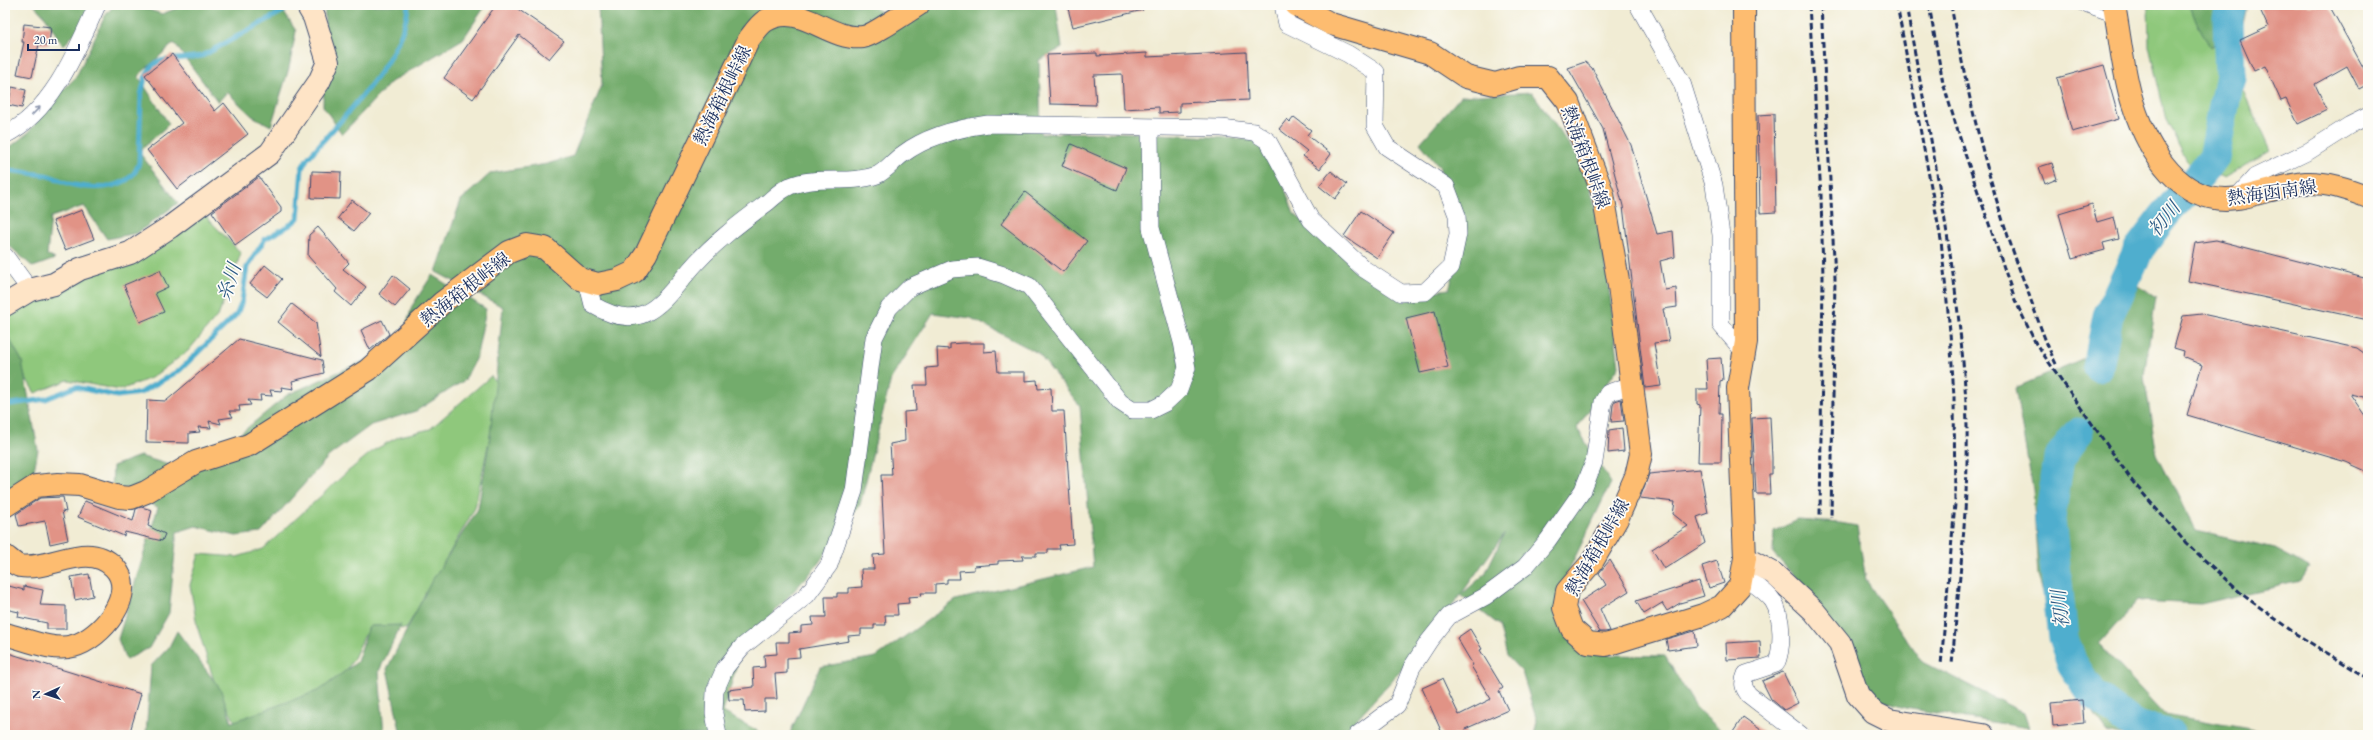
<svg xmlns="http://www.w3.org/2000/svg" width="2373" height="740" font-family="'EB Garamond','Noto Serif JP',serif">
	<rect width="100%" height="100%" fill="#fdfcf7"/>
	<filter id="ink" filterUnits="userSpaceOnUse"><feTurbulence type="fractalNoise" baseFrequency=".025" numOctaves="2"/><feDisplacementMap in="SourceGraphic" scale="8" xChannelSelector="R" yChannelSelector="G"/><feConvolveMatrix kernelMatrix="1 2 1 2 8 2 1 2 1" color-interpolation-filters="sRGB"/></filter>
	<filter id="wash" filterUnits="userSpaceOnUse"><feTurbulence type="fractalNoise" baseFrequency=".012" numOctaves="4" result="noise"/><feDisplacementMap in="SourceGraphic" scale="16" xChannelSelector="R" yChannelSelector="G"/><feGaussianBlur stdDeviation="0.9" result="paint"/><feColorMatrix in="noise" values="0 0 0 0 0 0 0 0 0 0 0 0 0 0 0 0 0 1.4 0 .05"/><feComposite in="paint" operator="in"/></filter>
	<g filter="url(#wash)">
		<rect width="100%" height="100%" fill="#f1ecd4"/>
		<g fill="#8fc87c" stroke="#557c6d">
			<path d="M2148,5H2225L2224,48L2270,151L2225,178L2188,162L2166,120L2149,46Z"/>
			<path d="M193,203L241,253L219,314L188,351L151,378L120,390L68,380L35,393L5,345V314L37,302L58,283L93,275Z"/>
			<path d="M491,376L500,388L475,508L406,629L369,626L353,660L338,684L237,726L214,681L197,626L190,585L199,554L237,557L263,549L346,473L374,450L400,436L430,429Z"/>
		</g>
		<g fill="#73ac6c" stroke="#476e65" fill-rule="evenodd">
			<path d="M34,5H88L85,22L63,46L46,18Z"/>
			<path d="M114,5H134L162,14L185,5H279L296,31L289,68L271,126L252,116L227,92L218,102L174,43L138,76L169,124L139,152L178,203L137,233L107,239L84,206L51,217L47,255L55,259L33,267L5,242V151L29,132L52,101L76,77L105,16Z"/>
			<path d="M325,5H486L463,39L391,82L342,134L323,106Z"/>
			<path d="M598,5H872L883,15L940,5H1056L1062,48L1039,60L1041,134C1117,129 1192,136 1268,141L1294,214L1401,296L1449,289L1463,240L1439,166L1420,143L1461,96L1532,92L1586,169L1603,242L1619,366L1577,428L1611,483L1563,582L1577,633L1611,655L1665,656L1697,709L1726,735H1534L1537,721L1522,672L1507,656L1499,625L1460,595L1428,641L1342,735H789L820,667L876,657L956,600L1093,567L1080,406L1038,353L971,318L933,313L891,379L860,505L815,568L742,647L723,712L765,735H401L387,669L431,582L478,509L490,436L503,307L436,272L461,200L491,173L547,164L573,156L602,85ZM1504,534L1485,574L1462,594V593Z"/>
			<path d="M2190,5H2247L2243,24L2210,47L2197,23Z"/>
			<path d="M432,275L486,309L477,355L465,380L416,411L371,425L329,456L261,533L236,536L196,526L177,532L169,613L149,648L126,660L118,639L158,507L112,490L113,466L140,456L176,467L240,434L287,395L401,344L412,306Z"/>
			<path d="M2139,286L2156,297L2144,376L2157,455L2196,531L2275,549L2309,567L2300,581L2201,604L2137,601L2099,644L2164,714L2284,735H2119L2106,732L2072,684L2038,576L2033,490L2015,388L2096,353Z"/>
			<path d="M5,331L22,361L38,450L32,480L5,500Z"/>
			<path d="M1798,520L1840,523L1857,526L1866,580L1921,661L2024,713L2029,728L1905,708L1882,701L1867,686L1803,586L1773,553L1774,531Z"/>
			<path d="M401,625L379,671L384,735H146L151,666L169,647L177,631L221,690L232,722L320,690L357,662L369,626Z"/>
		</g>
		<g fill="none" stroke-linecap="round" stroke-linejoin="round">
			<g stroke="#4faece" stroke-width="5">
				<path d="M5,169C18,172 32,173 45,175C55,177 64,183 74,185C97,190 133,189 139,162L141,95L145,78L152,66L159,61L202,56L294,5"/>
				<path d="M5,405L46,399L75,387L117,396L140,393L180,370L237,314L242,301L247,267L265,239L290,225L298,218L302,168L307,159C341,119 405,59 408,5"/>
			</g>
			<g stroke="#4faece" stroke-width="31">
				<path d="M2230,78L2228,18L2231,5"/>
				<path d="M2098,367L2108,316L2139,249L2164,216L2214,158L2230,74"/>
				<path d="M2078,433L2059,458L2050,519L2063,637L2072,663L2092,694L2133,725L2170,735"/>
			</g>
		</g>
		<g id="blocks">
			<g fill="#e19386">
				<path d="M496,5H512L564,41L549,59L519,35L473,99L444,78Z"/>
				<path d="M1067,5H1142L1143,10L1073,27Z"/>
				<path d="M2258,5H2329L2368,76V84L2359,89L2347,66L2315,84L2327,110L2298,124L2286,99L2281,101L2265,66L2254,71L2240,40L2268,27Z"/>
				<path d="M24,24L51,27L49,45L39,44L32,77L17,74L24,42H22Z"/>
				<path d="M1246,52L1248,100L1180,103V112L1159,113V107L1124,109L1122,74L1094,75L1096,105L1050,104L1047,55L1097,53V56L1147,53V57Z"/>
				<path d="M172,54L215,111L224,103L248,134L177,189L147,150L182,123L145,75Z"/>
				<path d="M1585,62L1592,68L1631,145L1657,234L1673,231L1675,257L1660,261L1665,290L1676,288L1677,307L1663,309L1669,341L1654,343L1661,386L1645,388L1623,206L1603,129L1568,68Z"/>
				<path d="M2104,65L2119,119L2072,132L2057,78Z"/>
				<path d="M12,87L26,90L22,108L8,105Z"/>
				<path d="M1774,114L1776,212L1760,213L1758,115Z"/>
				<path d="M1294,117L1311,130L1307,135L1331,154L1320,169L1303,156L1307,151L1279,129L1287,119L1290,122Z"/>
				<path d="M1071,144L1126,168L1117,190L1062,166Z"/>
				<path d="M2052,163L2057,179L2045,184L2039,167Z"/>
				<path d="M312,171L341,172L340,199L311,198Z"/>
				<path d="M1331,171L1347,184L1335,199L1319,186Z"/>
				<path d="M259,177L281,207V212L235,245L212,212Z"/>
				<path d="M1025,192L1087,241L1063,272L1001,224Z"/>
				<path d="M352,200L369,213L354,231L338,218Z"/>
				<path d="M2092,204L2097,222L2114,217L2119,239L2103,243L2105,250L2072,259L2059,214Z"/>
				<path d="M82,210L94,239L65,250L53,221Z"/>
				<path d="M1361,211L1394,233L1377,258L1344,236Z"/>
				<path d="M318,227L349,263L343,269L366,287L351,306L335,292L337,289L308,256L309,235Z"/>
				<path d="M2216,240L2368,279V320L2188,281L2195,243Z"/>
				<path d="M265,265L282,279L267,297L250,284Z"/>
				<path d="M160,270L168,287L155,293L164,312L140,322L124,285Z"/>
				<path d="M393,275L410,289L395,307L379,294Z"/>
				<path d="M292,304L316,323L321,357L278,322Z"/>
				<path d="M1435,311L1448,367L1420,373L1406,318Z"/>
				<path d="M2202,314L2357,348L2368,356V398L2350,394L2368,420V472L2346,462L2187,415L2202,365L2183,357L2184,351L2174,348L2183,316Z"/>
				<path d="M382,320L389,334L370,350L361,330Z"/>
				<path d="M239,339L322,360L324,373L292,381L294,389L281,387L282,391L270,390L272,396L260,395L261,401L248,400L251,405L239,406L240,411H229L233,417L219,419L221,424L209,421L211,428L198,427L200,432L189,433V443L146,442L147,400L166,401Z"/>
				<path d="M962,343H984V352L996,351L998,372H1025V381L1037,380L1038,389L1051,388L1052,411H1064L1073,544L1059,545L1060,549H1048V553H1036V556H1022L1023,560L998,561V564L974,566V570L959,571L960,579H947V583L935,584V593H921L922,596L908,597L909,603L897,604L898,615H885L886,625H874V629H861V635L848,636L849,641L799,649L800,657L787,658V673L775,674L777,699H765V711L745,712L744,700H729L728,690L754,687L753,668L765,667L764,655L777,654L776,642H789V633L801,632V626L813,625L812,617H826L825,597H837V593H849V588L862,587L861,569H874L873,555L885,554L881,475H892L890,444L905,441L904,412L916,411L914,385H927L926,368L938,367L937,348L950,349V344Z"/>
				<path d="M1721,358L1723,380L1720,381L1719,414H1722L1721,462H1698L1700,405L1697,404V389H1708L1706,359Z"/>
				<path d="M1621,399L1624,421L1611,422L1613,405L1615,401Z"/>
				<path d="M1770,417L1772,458V474H1769L1770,494H1756L1752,418Z"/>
				<path d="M1622,428L1624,451L1608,453L1609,430Z"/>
				<path d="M1700,469L1708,513L1697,517L1705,543L1664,569L1652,549L1688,526L1673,514L1675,502L1640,498L1649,474Z"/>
				<path d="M63,497L66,512L62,511L68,540L50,544L45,521L19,526L16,514L40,498Z"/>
				<path d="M85,501L133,521L136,509L141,507L152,510L148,526L165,534L162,541L125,532L124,536L78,517Z"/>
				<path d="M1610,560L1629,591L1600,609L1610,631L1605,632H1600L1581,601L1606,585L1599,573Z"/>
				<path d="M1717,561L1724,583L1709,588L1702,566Z"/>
				<path d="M89,574L93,596L75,600L71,577Z"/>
				<path d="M1699,581L1704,596L1680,603L1667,611L1662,603L1644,614L1636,601Z"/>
				<path d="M5,585L24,590V586L43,590L40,605L66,606V629H47V623L18,617L19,612L5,609Z"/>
				<path d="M1470,629L1482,649L1480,650L1503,688L1499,691L1508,710L1465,729L1468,735H1443L1422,688L1442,679L1459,715L1491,699L1471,666L1473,665L1457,638Z"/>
				<path d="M1695,631L1697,646L1668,650L1666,639Z"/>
				<path d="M1760,641L1761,658L1727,660L1726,643Z"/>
				<path d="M5,652L141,694L129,735H5Z"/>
				<path d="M1783,672L1798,703L1784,710L1771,699L1762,681Z"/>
				<path d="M2082,700L2084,723L2053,726L2051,703Z"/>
				<path d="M1743,717L1768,735H1731Z"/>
			</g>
		</g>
	</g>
	<g filter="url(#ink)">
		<use href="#blocks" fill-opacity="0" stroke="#3b4b70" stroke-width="1"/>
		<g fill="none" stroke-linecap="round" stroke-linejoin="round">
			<defs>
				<path id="lane" d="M2079,5L2115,18"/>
				<g id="street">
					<path d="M1638,5L1682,83L1714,185L1721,235V325L1744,352"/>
					<path d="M5,135C52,112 77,50 97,5"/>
					<path d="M2236,198L2255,177L2309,151L2350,125L2368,116"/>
					<path d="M5,256L30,290"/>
					<path d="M587,281L593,305C646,337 664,298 696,263C717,240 743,221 768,202C774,197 782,189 790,186C817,175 849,185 877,175C886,171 894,160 903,154C927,136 959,128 988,124L1222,128L1254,132L1268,141L1311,220L1364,269L1401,293L1425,292L1451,267L1458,234L1457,215L1446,186L1387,147L1375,126L1376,72L1348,54L1287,24L1283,5"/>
					<path d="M1742,575C1752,583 1766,591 1773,601C1783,617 1783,648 1776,664L1746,674C1742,683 1743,688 1749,695L1801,735"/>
					<path d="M718,735L714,713L715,691L725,668L742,647L807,595L829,565L854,491L874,338L889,308L910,287L952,269L978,267L1004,275L1029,286L1120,402L1132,410H1151L1165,403L1179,390L1187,368L1182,342L1151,228L1150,128"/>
					<path d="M1357,735L1397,705L1412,667L1429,641L1449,616L1486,596L1525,567L1548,540L1583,490L1594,462L1603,402L1608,393L1631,385"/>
				</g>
				<g id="secondary">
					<path d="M5,305L30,290L54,284L80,269L130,253L170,227L270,153L319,82L328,62L314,17L307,5"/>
					<path d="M1745,558L1773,573L1814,611L1840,643L1858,695L1873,712L1889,720L1983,735"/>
				</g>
				<g id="primary">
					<path d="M1296,5L1331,24L1430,53L1466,77L1495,84L1519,77H1548L1568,102L1603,194L1619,286L1641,454L1636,476L1617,519L1592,562L1567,591L1564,608L1572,629L1588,643L1606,645L1703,615L1722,606L1740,586L1745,558L1738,388L1746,342L1744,5"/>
					<path d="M2114,5C2120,36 2123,74 2133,104C2148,151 2181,207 2238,198C2260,194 2283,185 2306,183C2327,182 2349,189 2368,197"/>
					<path d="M5,506L36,486L58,484L80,485L119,497L131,498L146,492L196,462L249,445L368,370L443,302L509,252L527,245L545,248L580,279L598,284L617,280L634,272L646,254L749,39C753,34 759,25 765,21C800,0 827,41 863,37C872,36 908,11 918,5"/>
					<path d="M5,556C9,559 15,565 20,566C51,571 87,540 114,567C139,593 101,639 73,646C53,652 25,639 5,634"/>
				</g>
			</defs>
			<use href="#lane" stroke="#3b4b70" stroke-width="10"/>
			<use href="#street" stroke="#3b4b70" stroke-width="18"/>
			<use href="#secondary" stroke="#3b4b70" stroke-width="24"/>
			<use href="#primary" stroke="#3b4b70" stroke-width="24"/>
			<use href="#lane" stroke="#fff" stroke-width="9"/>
			<use href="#street" stroke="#fff" stroke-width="17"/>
			<use href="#secondary" stroke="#fee4c6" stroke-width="22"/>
			<use href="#primary" stroke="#fdbc70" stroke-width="22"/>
			<g stroke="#1b2f5e" stroke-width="3" stroke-dasharray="6 3" stroke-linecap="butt">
				<path d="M1809,5L1821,195L1823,277L1820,515"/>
				<path d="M1821,5L1835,278L1831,518"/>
				<path d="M1897,5L1941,240L1950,332L1954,397L1955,504L1941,665"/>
				<path d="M1906,5C1930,137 1958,268 1966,402C1971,489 1959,578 1952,665"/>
				<path d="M1929,5L1943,83L1963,148L2015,300L2036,344L2133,482L2186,543L2243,595L2296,634L2368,678"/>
				<path d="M1951,5C1969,104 1992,199 2028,292C2037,317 2045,342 2057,366"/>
			</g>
		</g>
		<defs><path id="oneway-shaft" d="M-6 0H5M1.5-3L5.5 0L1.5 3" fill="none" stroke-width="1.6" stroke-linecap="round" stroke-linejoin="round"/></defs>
		<use stroke="#8d97ae" href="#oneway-shaft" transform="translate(36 111) rotate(-46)"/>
	</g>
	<g text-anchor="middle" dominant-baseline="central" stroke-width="3.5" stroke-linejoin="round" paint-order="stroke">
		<g font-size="18" fill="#1b2f5e" stroke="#fdfcf7">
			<text transform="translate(722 95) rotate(-64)">熱海箱根峠線</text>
			<text transform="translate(1586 157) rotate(70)">熱海箱根峠線</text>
			<text transform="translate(2272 192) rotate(-8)">熱海函南線</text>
			<text transform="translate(465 289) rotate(-38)">熱海箱根峠線</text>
			<text transform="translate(1597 547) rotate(-60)">熱海箱根峠線</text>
		</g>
		<g font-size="19" font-style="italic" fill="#2d5b85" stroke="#fdfcf7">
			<text transform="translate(2164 219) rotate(-51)">初川</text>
			<text transform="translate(229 282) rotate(-72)">糸川</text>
			<text transform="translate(2060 609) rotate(-96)">初川</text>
		</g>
	</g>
	<rect width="2373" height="740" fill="none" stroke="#fdfcf7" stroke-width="20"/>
	<g transform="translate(46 694) rotate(267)" stroke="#fdfcf7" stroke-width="3" paint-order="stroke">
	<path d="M0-3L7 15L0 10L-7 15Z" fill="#1b2f5e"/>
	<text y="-6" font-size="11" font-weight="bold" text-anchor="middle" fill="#1b2f5e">N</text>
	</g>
	<path d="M28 44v6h51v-6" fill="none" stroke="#1b2f5e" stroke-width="2"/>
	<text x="34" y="44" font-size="12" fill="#1b2f5e" stroke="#fdfcf7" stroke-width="3" paint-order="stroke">20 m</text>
</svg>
